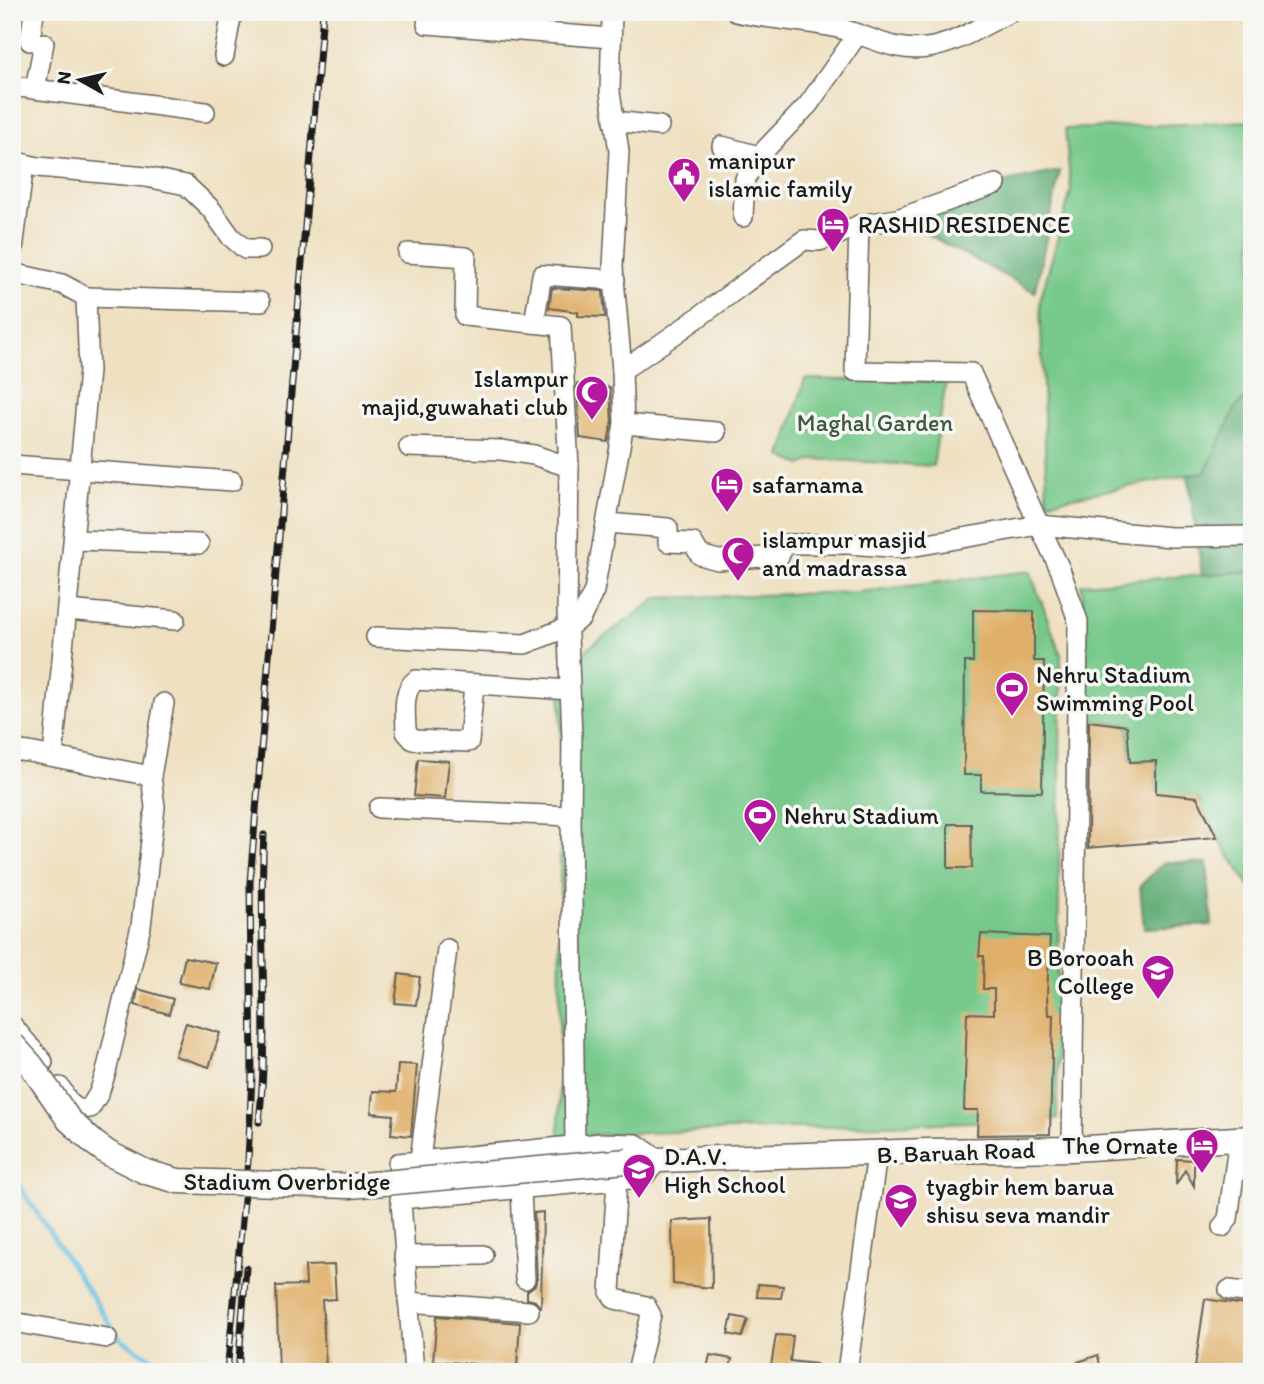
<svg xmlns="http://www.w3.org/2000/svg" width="1264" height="1384" font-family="Itim,sans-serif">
	<rect width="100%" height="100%" fill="#f6f6f2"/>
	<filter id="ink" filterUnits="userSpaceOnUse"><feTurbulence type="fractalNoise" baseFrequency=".0143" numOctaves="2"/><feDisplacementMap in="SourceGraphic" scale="14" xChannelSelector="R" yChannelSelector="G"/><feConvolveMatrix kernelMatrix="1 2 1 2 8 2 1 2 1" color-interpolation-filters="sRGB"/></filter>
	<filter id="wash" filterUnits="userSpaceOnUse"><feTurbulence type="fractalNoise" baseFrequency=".00686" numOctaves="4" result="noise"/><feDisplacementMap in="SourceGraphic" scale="28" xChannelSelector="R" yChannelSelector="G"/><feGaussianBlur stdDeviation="1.57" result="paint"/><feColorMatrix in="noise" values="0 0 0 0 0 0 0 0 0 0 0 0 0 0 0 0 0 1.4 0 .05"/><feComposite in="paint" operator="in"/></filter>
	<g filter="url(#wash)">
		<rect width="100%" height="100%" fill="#efe0c1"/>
		<g fill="#77c98b" stroke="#4a7254" stroke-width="2">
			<path d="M1252,121V463L1047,502L1040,300L1071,191L1065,129Z"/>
			<path d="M805,379L946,382L933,466L815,459L801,465L781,456Z"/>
			<path d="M1030,571L1061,655L1057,1119L559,1136L561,688L588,648L658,598L860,592Z"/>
			<path d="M1252,571V890L1217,837L1198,798L1156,793V761L1130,762L1128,725L1080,720L1086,629L1081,584Z"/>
		</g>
		<g fill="#61ad77" stroke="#3e644a" stroke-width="2">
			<path d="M1060,171L1035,292L919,230L915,213L996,184Z"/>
			<path d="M1252,392V571L1202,575L1188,475L1205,472L1236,407Z"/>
			<path d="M1164,862L1207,863L1212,925L1144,928L1140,886Z"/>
		</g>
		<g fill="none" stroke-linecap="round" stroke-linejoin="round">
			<path stroke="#67c2e5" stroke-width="4.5" d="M12,1175L120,1339L175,1372"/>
		</g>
		<g id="blocks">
			<g fill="#e0b06b">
				<path d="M552,288L603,291L605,317L578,316V312L549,308Z"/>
				<path d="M577,384L610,388L612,423L608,442L580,438Z"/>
				<path d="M973,610L1034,611V661H1044L1042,792L981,791V775H964L965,662H973Z"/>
				<path d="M1089,721L1127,726L1130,762L1156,761V793L1197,797L1217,837L1088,848Z"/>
				<path d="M418,759L449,761L445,798L414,796Z"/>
				<path d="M948,824H971L972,868H948Z"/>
				<path d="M981,934L1050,937L1047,994L1048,1015H1053L1050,1134L977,1135L978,1110H964L967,1013L994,1014V989H983L984,956H979Z"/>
				<path d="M185,957L216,963L210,989L179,983Z"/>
				<path d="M399,974L420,977L416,1005L395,1003Z"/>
				<path d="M138,989L173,999L169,1014L135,1005Z"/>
				<path d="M186,1023L220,1033L209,1067L175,1056Z"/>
				<path d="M398,1064L417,1065L411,1136L391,1134L393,1115L371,1113L373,1091L396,1092Z"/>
				<path d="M1177,1159L1194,1160V1186L1185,1170L1176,1185Z"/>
				<path d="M543,1212L541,1307H540L535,1301L527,1299V1291L535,1285L537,1279L534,1213Z"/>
				<path d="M711,1219L712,1288L673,1284L672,1221Z"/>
				<path d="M334,1265L336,1299L322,1300L326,1367L279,1372L276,1286L306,1285L305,1266Z"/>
				<path d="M758,1284L783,1286L781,1298L757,1297Z"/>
				<path d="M1205,1299L1252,1306V1372H1228L1195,1367Z"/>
				<path d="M437,1316L520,1323L517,1367L433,1361Z"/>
				<path d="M732,1316L748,1319L742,1337L728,1334Z"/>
				<path d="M776,1335L793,1336L790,1361L816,1364V1372H770Z"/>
				<path d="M710,1355L732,1359L729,1372H706Z"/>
				<path d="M1098,1355L1101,1372H1081L1078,1362Z"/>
			</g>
		</g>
	</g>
	<g filter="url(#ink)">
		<use href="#blocks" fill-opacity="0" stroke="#666156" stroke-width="2"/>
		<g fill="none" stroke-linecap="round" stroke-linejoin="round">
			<defs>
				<g id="minor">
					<path d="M736,12C770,20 804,20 838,28C868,35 894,53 927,48C957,44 984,24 1011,12"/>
					<path d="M427,24L611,38"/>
					<path d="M30,41L34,12"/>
					<path d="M224,56L232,12"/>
					<path d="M12,86L205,112"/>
					<path d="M35,89L44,43"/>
					<path d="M614,121L659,126"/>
					<path d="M722,146L759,156L745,179L743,217"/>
					<path d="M759,156L808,105L857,35"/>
					<path d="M12,161L38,167L146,177L186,185L211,209L231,237L245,249H260"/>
					<path d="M408,253L466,257L465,316L561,326L569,467"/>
					<path d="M12,257L24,164"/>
					<path d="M12,273L62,284L86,297L89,371L53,756"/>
					<path d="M86,297L260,302"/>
					<path d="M534,323L542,275L615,280"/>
					<path d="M622,370C685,330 743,283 804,240L819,241L835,236L859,225L897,219L996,184"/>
					<path d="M624,424L716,432"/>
					<path d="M12,465L232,481"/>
					<path d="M607,523L668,528V542L693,543L700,555L718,560L779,556L785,544H847L904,548L1039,525L971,373L855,371L859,225"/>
					<path d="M1039,525L1060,569L1078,621L1072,1149"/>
					<path d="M1039,525L1171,537L1252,536"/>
					<path d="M74,540L199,544"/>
					<path d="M68,610L175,620"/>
					<path d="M376,637L525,644L568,627L581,618L594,591L624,424L622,370L613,267L619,151L610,92L612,12"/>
					<path d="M474,684L469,742L413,740L406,732C406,715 401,691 416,680L570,690"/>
					<path d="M12,750L29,752L151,776"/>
					<path d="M379,808L571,816L572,738L567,610L569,467L534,455L501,450L409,447"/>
					<path d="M571,816L575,1144"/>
					<path d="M12,1025L43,1062"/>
					<path d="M60,1087L68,1101L78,1110L90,1108L99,1093L106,1072L141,926L155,807L151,776L164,703"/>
					<path d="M420,1160L447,949"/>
					<path d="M617,1180L610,1292L615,1299L646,1306L651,1315L637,1372"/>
					<path d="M521,1189L525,1279"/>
					<path d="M400,1199L642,1178L659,1160L636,1144L601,1143L398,1163L414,1372"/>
					<path d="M1222,1227L1228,1219L1239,1138"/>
					<path d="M404,1256L483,1255"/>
					<path d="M1229,1290L1252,1293"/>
					<path d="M408,1302L529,1311"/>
					<path d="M12,1322L107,1338"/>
					<path d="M847,1372L877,1154"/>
				</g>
				<path id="major" d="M627,1161L928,1151L1072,1149L1252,1138"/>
			</defs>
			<use href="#minor" stroke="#666156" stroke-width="22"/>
			<use href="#major" stroke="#666156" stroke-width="27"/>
			<use href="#minor" stroke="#fff" stroke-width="19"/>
			<use href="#major" stroke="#fff" stroke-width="24"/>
			<defs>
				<g id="rail">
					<path d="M259,1122C270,1027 258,931 264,835"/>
					<path d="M227,1372L248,1160L252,1076L250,882L323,12"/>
					<path d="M238,1372L246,1268"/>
				</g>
			</defs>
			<use href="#rail" stroke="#1c1c1c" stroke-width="7"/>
			<use href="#rail" stroke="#f6f6f2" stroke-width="4.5" stroke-dasharray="13" stroke-linecap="butt"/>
			<defs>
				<path id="major-bridge" d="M12,1044L31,1065L69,1120L94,1143L108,1153L146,1172L178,1181L350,1186L627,1161"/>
			</defs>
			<use href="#major-bridge" stroke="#666156" stroke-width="27" stroke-linecap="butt"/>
			<use href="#major-bridge" stroke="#fff" stroke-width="24"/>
		</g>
	</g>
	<defs>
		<symbol id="civic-pin" viewBox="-11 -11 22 30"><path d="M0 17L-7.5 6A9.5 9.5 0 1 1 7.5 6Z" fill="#b5179e" stroke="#f6f6f2"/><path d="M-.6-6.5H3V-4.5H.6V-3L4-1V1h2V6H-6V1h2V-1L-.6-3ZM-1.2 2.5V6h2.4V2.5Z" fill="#fff"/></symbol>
		<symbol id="hotel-pin" viewBox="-11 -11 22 30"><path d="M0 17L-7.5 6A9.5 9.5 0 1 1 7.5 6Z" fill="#b5179e" stroke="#f6f6f2"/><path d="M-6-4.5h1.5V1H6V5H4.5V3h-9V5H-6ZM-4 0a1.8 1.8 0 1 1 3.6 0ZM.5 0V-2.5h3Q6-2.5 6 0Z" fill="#fff"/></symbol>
		<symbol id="mosque-pin" viewBox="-11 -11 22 30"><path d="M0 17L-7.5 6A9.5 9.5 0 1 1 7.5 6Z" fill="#b5179e" stroke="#f6f6f2"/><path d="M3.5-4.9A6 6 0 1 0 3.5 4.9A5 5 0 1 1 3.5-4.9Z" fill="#fff"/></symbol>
		<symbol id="stadium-pin" viewBox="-11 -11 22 30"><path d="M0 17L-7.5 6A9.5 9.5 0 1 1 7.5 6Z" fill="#b5179e" stroke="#f6f6f2"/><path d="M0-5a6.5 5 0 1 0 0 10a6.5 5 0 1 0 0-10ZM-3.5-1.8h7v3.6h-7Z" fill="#fff"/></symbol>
		<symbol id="university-pin" viewBox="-11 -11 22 30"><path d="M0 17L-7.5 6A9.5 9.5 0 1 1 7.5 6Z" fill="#b5179e" stroke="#f6f6f2"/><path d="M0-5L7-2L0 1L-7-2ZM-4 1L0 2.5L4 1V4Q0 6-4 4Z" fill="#fff"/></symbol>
		<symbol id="school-pin" viewBox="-11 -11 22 30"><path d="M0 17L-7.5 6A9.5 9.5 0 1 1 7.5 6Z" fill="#b5179e" stroke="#f6f6f2"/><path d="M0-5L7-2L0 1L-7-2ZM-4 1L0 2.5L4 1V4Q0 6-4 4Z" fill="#fff"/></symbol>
	</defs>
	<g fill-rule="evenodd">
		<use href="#civic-pin" x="665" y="155" width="38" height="52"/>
		<use href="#hotel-pin" x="814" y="205" width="38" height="52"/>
		<use href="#mosque-pin" x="573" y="373" width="38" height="52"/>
		<use href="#hotel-pin" x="708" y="465" width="38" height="52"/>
		<use href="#mosque-pin" x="719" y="534" width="38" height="52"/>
		<use href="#stadium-pin" x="993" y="669" width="38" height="52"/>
		<use href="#stadium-pin" x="741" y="796" width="38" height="52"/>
		<use href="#university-pin" x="1139" y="952" width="38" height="52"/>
		<use href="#hotel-pin" x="1183" y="1126" width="38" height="52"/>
		<use href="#school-pin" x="620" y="1151" width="38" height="52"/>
		<use href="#university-pin" x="882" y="1181" width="38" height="52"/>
	</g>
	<g text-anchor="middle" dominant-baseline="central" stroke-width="7" stroke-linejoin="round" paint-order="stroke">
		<g font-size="24" fill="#1c1c1c" stroke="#f6f6f2" text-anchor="start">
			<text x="708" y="160">manipur<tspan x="708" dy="28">islamic family</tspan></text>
			<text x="858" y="224">RASHID RESIDENCE</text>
			<text x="568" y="378" text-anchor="end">Islampur<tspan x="568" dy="28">majid,guwahati club</tspan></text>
			<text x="752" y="484">safarnama</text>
			<text x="762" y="539">islampur masjid<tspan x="762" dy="28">and madrassa</tspan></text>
			<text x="1036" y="674">Nehru Stadium<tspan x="1036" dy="28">Swimming Pool</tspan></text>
			<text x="784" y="815">Nehru Stadium</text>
			<text x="1134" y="957" text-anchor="end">B Borooah<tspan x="1134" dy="28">College</tspan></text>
			<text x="1178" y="1145" text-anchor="end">The Ornate</text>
			<text x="664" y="1156">D.A.V.<tspan x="664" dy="28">High School</tspan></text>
			<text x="926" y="1186">tyagbir hem barua<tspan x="926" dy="28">shisu seva mandir</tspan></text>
		</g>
		<g font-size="24" fill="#3c5943" stroke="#f6f6f2">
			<text x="875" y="422">Maghal Garden</text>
		</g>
		<g font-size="24" fill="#1c1c1c" stroke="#f6f6f2">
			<text transform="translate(956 1152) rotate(-2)">B. Baruah Road</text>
			<text x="287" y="1181">Stadium Overbridge</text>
		</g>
	</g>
	<rect width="1264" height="1384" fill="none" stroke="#f6f6f2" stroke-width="42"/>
	<g transform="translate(80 80) rotate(278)" stroke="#f6f6f2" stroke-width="5" paint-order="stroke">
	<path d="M0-5L12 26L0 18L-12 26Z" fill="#1c1c1c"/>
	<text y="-10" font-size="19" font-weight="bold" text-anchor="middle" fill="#1c1c1c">N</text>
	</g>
</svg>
